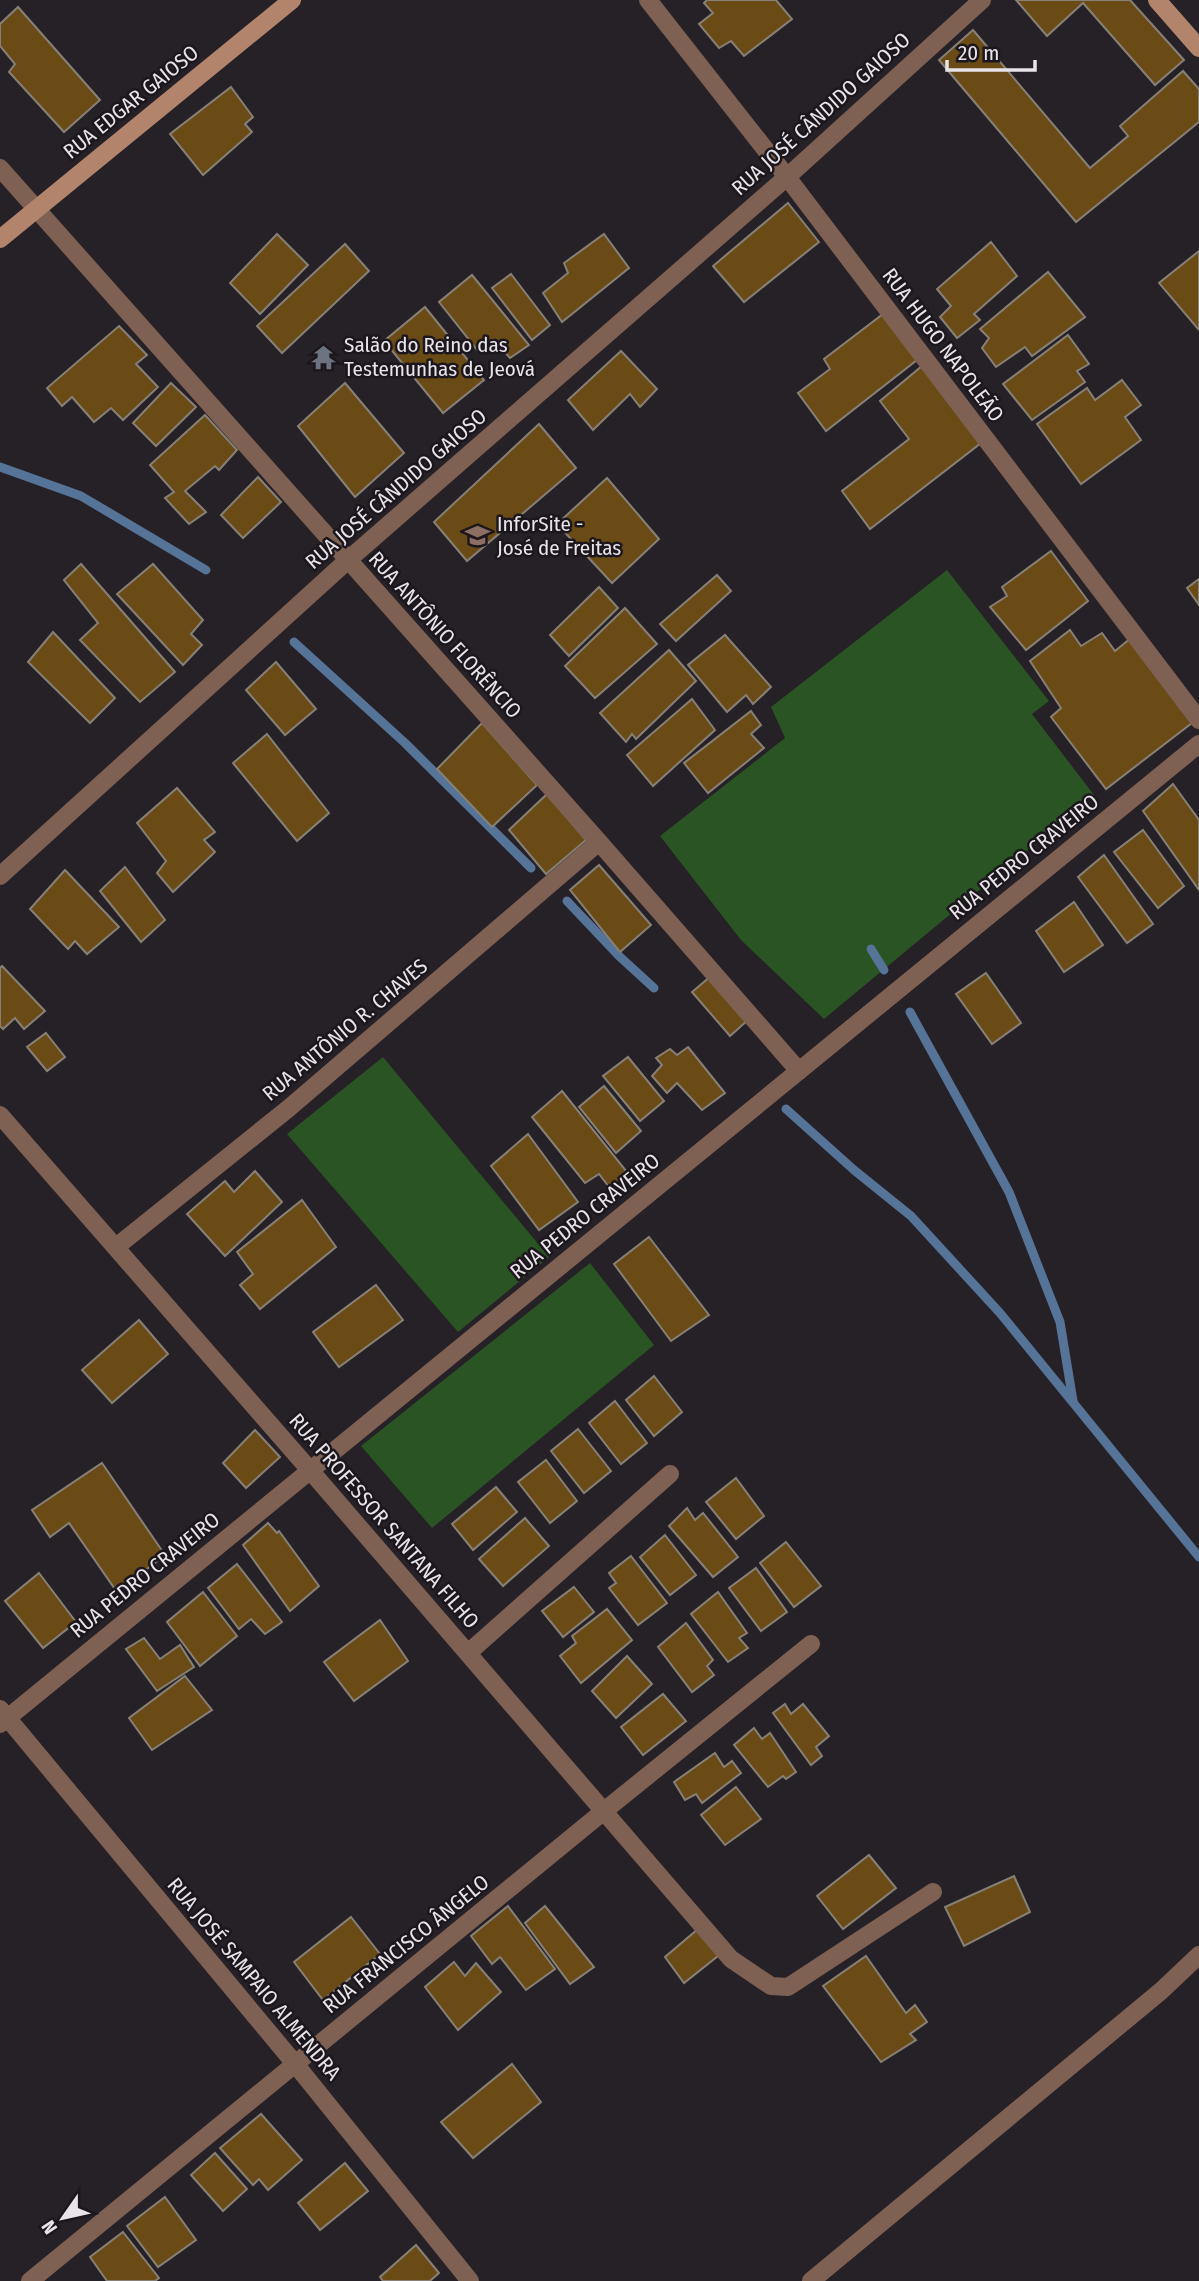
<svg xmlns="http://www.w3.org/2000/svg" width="1199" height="2281" font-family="'Fira Sans Condensed',sans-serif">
	<rect width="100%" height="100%" fill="#262027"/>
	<g fill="#2a5423">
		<path d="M947,570L1049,701L1032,714L1094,795L824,1019L741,940L660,836L785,738L771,707Z"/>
		<path d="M383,1057L549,1257L458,1332L287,1134Z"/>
		<path d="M590,1263L654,1345L432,1528L361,1446Z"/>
	</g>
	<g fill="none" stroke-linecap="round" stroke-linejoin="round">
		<g stroke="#567398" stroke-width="9">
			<path d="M0,467L81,496L206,570"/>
			<path d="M294,642L405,743L531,868"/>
			<path d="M567,901L619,956L654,988"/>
			<path d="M871,949L884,970"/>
			<path d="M910,1012L1009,1192L1060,1322L1073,1401"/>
			<path d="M786,1109L854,1170L911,1216L1000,1313L1199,1557"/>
		</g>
	</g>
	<g fill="#6a4b16" stroke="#878077" stroke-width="2">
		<path d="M707,0H776L792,19L744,56L731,41L719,48L699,24L713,13L704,3Z"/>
		<path d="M1016,0H1130L1184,60L1155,85L1083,3L1047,36Z"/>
		<path d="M18,7L100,100L64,132L9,72L15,64L0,46V24Z"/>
		<path d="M973,30L1090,168L1128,136L1120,126L1183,71L1199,89V122L1076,222L939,60Z"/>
		<path d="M231,87L253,117L245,124L252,132L203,175L170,134Z"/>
		<path d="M788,203L819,242L744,302L713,266Z"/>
		<path d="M277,234L308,265L260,314L230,283Z"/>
		<path d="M604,234L629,268L562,322L543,293L568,273L564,263Z"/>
		<path d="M991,242L1017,276L974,314L980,320L957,338L940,317L951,306L937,289Z"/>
		<path d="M345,244L369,271L282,353L257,326Z"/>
		<path d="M1199,251V330L1159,283Z"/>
		<path d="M1048,272L1085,317L1032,356L1025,347L996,367L982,348L989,338L980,329Z"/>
		<path d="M511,274L550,325L532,340L492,288Z"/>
		<path d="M472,275L529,345L510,358L493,339L478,351L439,302Z"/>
		<path d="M425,307L484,380L443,413L384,341Z"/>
		<path d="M883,314L917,360L826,431L798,393L830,369L824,359Z"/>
		<path d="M119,326L147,355L136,364L158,387L123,420L111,408L94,422L72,397L62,406L47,388Z"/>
		<path d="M1068,335L1089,364L1077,371L1085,382L1032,420L1003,384Z"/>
		<path d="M621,351L657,389L640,407L630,394L593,430L568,400Z"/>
		<path d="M922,366L981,443L870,529L842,491L909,439L880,401Z"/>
		<path d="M1122,380L1141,405L1125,417L1141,440L1081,484L1037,424L1087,388L1095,400Z"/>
		<path d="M171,383L196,407L156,446L133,423Z"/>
		<path d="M345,383L404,453L355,497L298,426Z"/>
		<path d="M205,415L237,450L219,470L215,466L185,491L206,512L189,524L165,498L174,492L150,465Z"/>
		<path d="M539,424L576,468L467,561L434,522Z"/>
		<path d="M258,477L281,502L243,538L221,515Z"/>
		<path d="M607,478L659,539L612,583L557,524Z"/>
		<path d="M1051,551L1088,601L1026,650L990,607L1007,596L1002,587Z"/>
		<path d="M81,564L175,672L140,702L80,640L98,623L64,580Z"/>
		<path d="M153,564L203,620L191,634L202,645L183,665L117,594Z"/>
		<path d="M717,575L731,591L676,641L660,624Z"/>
		<path d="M1199,579V605L1187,588Z"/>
		<path d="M599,587L618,608L569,656L550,635Z"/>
		<path d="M625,608L657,644L595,698L565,666Z"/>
		<path d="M1070,630L1081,646L1102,633L1115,651L1131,638L1192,723L1106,789L1051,717L1061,708L1030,661Z"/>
		<path d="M53,632L115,698L90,723L28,662Z"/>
		<path d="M725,635L771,687L753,704L746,695L727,712L688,665Z"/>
		<path d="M669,650L696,681L636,739L632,734L626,742L600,713Z"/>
		<path d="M276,662L316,709L285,735L246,690Z"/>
		<path d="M692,699L715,730L653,786L627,755Z"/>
		<path d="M751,711L761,725L751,734L764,748L708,793L684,763Z"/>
		<path d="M482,723L537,785L492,827L437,769Z"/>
		<path d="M267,734L329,813L297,841L233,763Z"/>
		<path d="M1173,784L1199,820V890L1143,811Z"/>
		<path d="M177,788L215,832L204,840L215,852L173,892L157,873L166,861L137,823Z"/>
		<path d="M547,794L586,840L546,874L509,830Z"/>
		<path d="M1143,830L1184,886L1158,908L1114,852Z"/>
		<path d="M1104,855L1153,924L1127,943L1078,877Z"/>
		<path d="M599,865L651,925L620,952L570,890Z"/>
		<path d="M125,867L165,920L141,942L100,891Z"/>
		<path d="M65,870L119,927L87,954L75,941L68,949L30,909Z"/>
		<path d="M1074,902L1103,945L1064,972L1036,931Z"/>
		<path d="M2,966L45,1011L24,1029L15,1018L3,1029L0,1026V968Z"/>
		<path d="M986,973L1021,1023L992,1044L956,994Z"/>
		<path d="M711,976L748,1020L730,1036L692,992Z"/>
		<path d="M46,1033L65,1057L47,1071L27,1047Z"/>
		<path d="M688,1047L725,1093L702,1110L677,1083L667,1093L652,1076L662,1065L656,1058L670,1049L677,1055Z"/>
		<path d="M628,1057L664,1101L640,1121L603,1076Z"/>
		<path d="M604,1086L641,1131L616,1153L579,1107Z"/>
		<path d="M562,1091L631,1177L613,1192L599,1174L585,1183L532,1117Z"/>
		<path d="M528,1134L578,1202L539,1230L491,1166Z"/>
		<path d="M255,1171L282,1202L225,1256L187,1214L225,1181L234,1192Z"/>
		<path d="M302,1200L336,1247L260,1309L240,1285L253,1274L237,1252Z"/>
		<path d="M649,1237L709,1315L671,1341L614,1264Z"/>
		<path d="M376,1285L403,1320L339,1367L313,1332Z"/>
		<path d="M139,1320L168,1354L112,1403L82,1370Z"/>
		<path d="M654,1376L682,1412L654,1436L626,1400Z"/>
		<path d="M615,1401L647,1443L621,1464L589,1423Z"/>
		<path d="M578,1429L611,1471L584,1493L551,1451Z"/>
		<path d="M255,1430L280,1457L246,1488L223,1463Z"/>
		<path d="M546,1460L577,1501L550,1523L518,1482Z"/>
		<path d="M102,1463L165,1555L117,1592L69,1523L50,1537L32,1510Z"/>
		<path d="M736,1478L764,1516L736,1539L706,1502Z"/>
		<path d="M496,1487L517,1512L473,1550L452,1524Z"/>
		<path d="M687,1508L695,1520L703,1513L738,1557L713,1577L669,1526Z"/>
		<path d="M525,1518L549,1546L503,1586L479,1559Z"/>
		<path d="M268,1523L277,1533L279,1531L319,1586L290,1611L243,1545Z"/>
		<path d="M665,1535L696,1575L670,1595L640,1557Z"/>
		<path d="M786,1542L821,1586L794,1607L760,1563Z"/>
		<path d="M631,1556L667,1603L638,1625L609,1588L616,1583L609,1573Z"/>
		<path d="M237,1564L282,1622L265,1634L251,1619L239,1629L208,1588Z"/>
		<path d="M756,1568L787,1612L761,1631L729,1588Z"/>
		<path d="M39,1573L76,1622L43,1648L5,1601Z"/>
		<path d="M574,1587L594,1612L563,1637L542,1611Z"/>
		<path d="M203,1592L237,1636L200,1666L167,1622Z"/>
		<path d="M718,1592L747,1633L739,1638L748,1648L728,1662L691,1614Z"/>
		<path d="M607,1609L632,1640L581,1683L560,1656L576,1643L572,1636Z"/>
		<path d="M380,1620L408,1661L354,1701L324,1662Z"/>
		<path d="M686,1623L713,1660L707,1666L714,1675L692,1692L658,1647Z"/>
		<path d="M144,1638L160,1659L180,1645L194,1667L157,1691L126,1649Z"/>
		<path d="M627,1656L652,1684L616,1718L592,1691Z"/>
		<path d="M185,1676L212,1710L152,1750L129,1718Z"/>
		<path d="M663,1694L686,1721L643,1755L621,1727Z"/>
		<path d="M785,1704L791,1714L803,1704L829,1736L816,1747L822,1756L811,1765L773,1713Z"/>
		<path d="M754,1728L762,1739L770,1733L796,1772L786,1779L783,1776L768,1787L734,1745Z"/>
		<path d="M715,1753L724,1767L732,1761L741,1773L702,1803L696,1794L685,1800L674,1782Z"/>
		<path d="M736,1787L761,1819L725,1845L701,1815Z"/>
		<path d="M869,1855L896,1888L843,1929L817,1896Z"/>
		<path d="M1014,1876L1030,1912L964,1946L945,1907Z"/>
		<path d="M508,1906L555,1969L526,1990L500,1957L492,1964L471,1936Z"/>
		<path d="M545,1906L594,1967L570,1984L525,1923Z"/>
		<path d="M351,1917L380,1954L323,2000L294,1962Z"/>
		<path d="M698,1929L718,1956L684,1983L665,1957Z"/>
		<path d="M866,1956L906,2013L915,2005L927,2022L910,2034L916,2040L881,2062L823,1986Z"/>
		<path d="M454,1962L465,1976L476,1963L501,1992L458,2030L425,1987Z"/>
		<path d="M512,2064L541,2102L473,2158L441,2122Z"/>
		<path d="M261,2114L302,2160L268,2190L259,2179L253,2185L220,2148Z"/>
		<path d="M215,2153L247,2189L223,2211L191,2175Z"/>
		<path d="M345,2163L368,2191L320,2230L298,2203Z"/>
		<path d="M165,2197L196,2240L158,2267L127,2226Z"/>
		<path d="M123,2232L159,2278L155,2281H107L90,2257Z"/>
		<path d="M416,2245L439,2273L430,2281H383L380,2277Z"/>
	</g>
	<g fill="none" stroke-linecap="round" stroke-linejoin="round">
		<g stroke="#7e6152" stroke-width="18">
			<path d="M648,0L787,177L1199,720"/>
			<path d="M0,168L599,842L799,1071"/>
			<path d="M0,876L348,560L787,177L982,0"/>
			<path d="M0,1115L309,1469L731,1959L771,1986L788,1987L933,1892"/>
			<path d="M116,1247L289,1108L599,842"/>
			<path d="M468,1653L670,1474"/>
			<path d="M0,1709L296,2065L470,2281"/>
			<path d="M0,1724L1199,744"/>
			<path d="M30,2281L604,1811L811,1644"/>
			<path d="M811,2281L1161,1991L1199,1955"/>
		</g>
		<g stroke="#b3846c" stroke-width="18">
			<path d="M1157,0L1199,48"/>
			<path d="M0,239L292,0"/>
		</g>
	</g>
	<defs>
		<symbol id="temple-bare" viewBox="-9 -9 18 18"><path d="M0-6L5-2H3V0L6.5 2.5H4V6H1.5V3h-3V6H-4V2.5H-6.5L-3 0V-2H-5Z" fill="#6b7280" stroke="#1c161d" stroke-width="2.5" paint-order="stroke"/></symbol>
		<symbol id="university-bare" viewBox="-9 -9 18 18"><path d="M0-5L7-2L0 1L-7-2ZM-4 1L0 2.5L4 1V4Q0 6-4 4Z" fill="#8d6e63" stroke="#1c161d" stroke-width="2.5" paint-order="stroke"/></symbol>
	</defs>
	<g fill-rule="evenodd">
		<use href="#temple-bare" x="306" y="340" width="35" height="35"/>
		<use href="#university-bare" x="460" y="518" width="35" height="35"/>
	</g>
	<g text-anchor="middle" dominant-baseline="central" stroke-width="5" stroke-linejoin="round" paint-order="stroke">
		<g font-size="21" fill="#e8e4e9" stroke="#1c161d">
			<text transform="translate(131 102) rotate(-39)">RUA EDGAR GAIOSO</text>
			<text transform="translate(821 114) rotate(-42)">RUA JOSÉ CÂNDIDO GAIOSO</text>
			<text transform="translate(943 345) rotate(53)">RUA HUGO NAPOLEÃO</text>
			<text transform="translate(396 489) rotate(-41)">RUA JOSÉ CÂNDIDO GAIOSO</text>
			<text transform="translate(445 635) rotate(48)">RUA ANTÔNIO FLORÊNCIO</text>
			<text transform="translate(1024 857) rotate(-39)">RUA PEDRO CRAVEIRO</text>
			<text transform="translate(345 1030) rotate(-40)">RUA ANTÔNIO R. CHAVES</text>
			<text transform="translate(585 1216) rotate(-39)">RUA PEDRO CRAVEIRO</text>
			<text transform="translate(384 1521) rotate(49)">RUA PROFESSOR SANTANA FILHO</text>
			<text transform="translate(145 1575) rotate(-39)">RUA PEDRO CRAVEIRO</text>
			<text transform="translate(406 1944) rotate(-39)">RUA FRANCISCO ÂNGELO</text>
			<text transform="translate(254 1979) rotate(50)">RUA JOSÉ SAMPAIO ALMENDRA</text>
		</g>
		<g font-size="21" fill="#e8e4e9" stroke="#1c161d" text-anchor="start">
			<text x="344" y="345">Salão do Reino das<tspan x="344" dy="24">Testemunhas de Jeová</tspan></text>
			<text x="497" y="524">InforSite -<tspan x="497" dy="24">José de Freitas</tspan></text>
		</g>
	</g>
	<g transform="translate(63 2218) rotate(236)" stroke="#1c161d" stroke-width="5" paint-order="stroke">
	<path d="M0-5L12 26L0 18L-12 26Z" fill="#e8e4e9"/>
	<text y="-10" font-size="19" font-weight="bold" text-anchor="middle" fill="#e8e4e9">N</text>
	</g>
	<path d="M947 60v10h88v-10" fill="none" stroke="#e8e4e9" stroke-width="3.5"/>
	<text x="958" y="60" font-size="21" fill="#e8e4e9" stroke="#1c161d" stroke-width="5" paint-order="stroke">20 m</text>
</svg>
